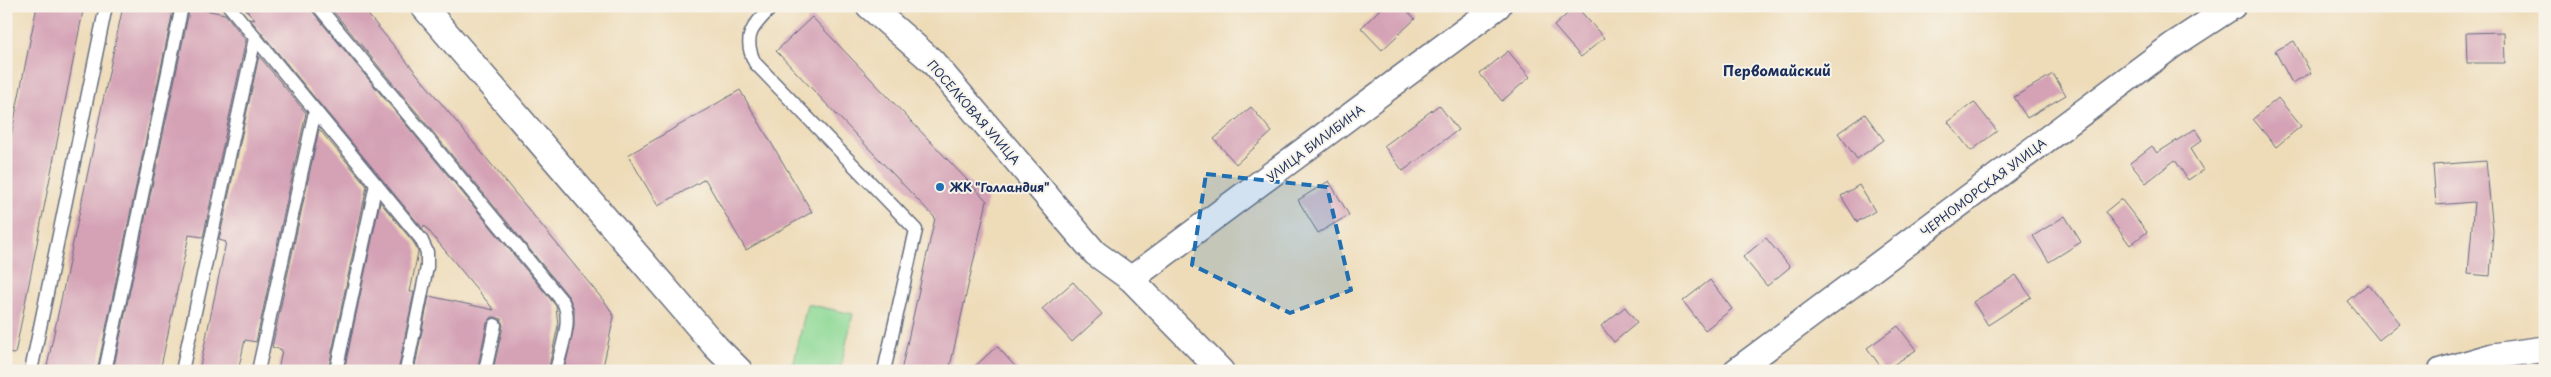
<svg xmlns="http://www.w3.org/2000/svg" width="2551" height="377" font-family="'Playpen Sans',sans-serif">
	<rect width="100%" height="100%" fill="#f7f3e8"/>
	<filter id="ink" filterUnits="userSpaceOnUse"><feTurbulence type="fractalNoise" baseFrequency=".02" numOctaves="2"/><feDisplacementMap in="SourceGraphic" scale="10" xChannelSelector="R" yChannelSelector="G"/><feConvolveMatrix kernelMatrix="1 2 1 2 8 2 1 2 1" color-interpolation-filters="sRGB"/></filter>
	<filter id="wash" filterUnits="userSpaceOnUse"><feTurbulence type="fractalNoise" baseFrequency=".0096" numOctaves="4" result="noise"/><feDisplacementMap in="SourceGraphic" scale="20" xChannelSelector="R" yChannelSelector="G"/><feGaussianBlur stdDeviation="1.12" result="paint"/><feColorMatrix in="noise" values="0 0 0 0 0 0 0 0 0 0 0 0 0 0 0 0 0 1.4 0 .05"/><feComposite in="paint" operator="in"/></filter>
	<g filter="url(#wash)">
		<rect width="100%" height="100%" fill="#eedcb9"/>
		<path fill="#8ed996" stroke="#54847a" d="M807,304L853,314L840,371H792Z"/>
		<g id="blocks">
			<g fill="#d4a1b5">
				<path d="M37,6H84L15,354L6,353V161Z"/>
				<path d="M123,6H174L97,371H46Z"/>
				<path d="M243,6H310L312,11L556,306L558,326L548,371H493L503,326L501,319L496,317H492L487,323L477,371H414L429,296L494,310L424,225L423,229L250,19L255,20Z"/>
				<path d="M329,6H361L608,306L614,317L602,371H564L574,327V309L569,297Z"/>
				<path d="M1383,6H1403L1415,19L1382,50L1361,28Z"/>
				<path d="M1576,6L1604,38L1581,57L1554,26Z"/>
				<path d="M190,7L225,14L246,40L203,237L189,235L160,371H113Z"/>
				<path d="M812,17L987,201L949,371H901L935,218L776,51Z"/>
				<path d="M2504,32L2505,63H2467L2466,33Z"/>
				<path d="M2294,41L2311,73L2292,83L2275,51Z"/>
				<path d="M1508,51L1530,77L1502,101L1480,74Z"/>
				<path d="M259,56L306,113L256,342L245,340L238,371H199L226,242L219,240Z"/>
				<path d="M2053,74L2066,95L2027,118L2014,97Z"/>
				<path d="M740,90L812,212L746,250L705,179L658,206L628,155Z"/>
				<path d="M2278,98L2301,126L2276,147L2253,119Z"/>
				<path d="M1974,102L1997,131L1971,151L1948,122Z"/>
				<path d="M1439,105L1458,130L1403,171L1384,146Z"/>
				<path d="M1251,107L1272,132L1236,164L1214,139Z"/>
				<path d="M1865,114L1884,140L1857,159L1838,133Z"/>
				<path d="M319,129L367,186L328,371H278L282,350L272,347Z"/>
				<path d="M2195,129L2202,140L2190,149L2203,170L2188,180L2175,160L2146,183L2130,163L2152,146L2157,153Z"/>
				<path d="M2486,161L2493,231L2490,276L2468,274L2474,202L2436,205L2433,165Z"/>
				<path d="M1329,181L1349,215L1318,233L1298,200Z"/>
				<path d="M1859,185L1875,211L1857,222L1841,196Z"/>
				<path d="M2121,199L2147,232L2130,245L2105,212Z"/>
				<path d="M380,202L414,243L418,252L410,292H414L398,371H344Z"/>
				<path d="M2065,216L2081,242L2049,262L2033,236Z"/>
				<path d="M1766,238L1790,267L1767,286L1743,257Z"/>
				<path d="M2016,275L2031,297L1988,325L1973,302Z"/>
				<path d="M1710,280L1732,309L1705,330L1683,301Z"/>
				<path d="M1073,282L1102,314L1072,342L1042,309Z"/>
				<path d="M2368,284L2400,323L2379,340L2347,301Z"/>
				<path d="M1625,307L1637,323L1614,342L1601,326Z"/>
				<path d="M1898,326L1916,350L1884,371L1867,348Z"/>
				<path d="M997,346L1019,371H970Z"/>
			</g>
		</g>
	</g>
	<g filter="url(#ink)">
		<use href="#blocks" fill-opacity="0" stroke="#656c7e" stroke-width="1"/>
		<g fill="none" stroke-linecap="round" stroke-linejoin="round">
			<defs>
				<g id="service">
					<path d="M229,6L421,239L427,252V267L406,371"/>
					<path d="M318,6L563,302C573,321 560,351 556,371"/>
					<path d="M773,6C754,25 741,35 755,63L916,230L884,371"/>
					<path d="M31,371L106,6"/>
					<path d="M105,371L182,6"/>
					<path d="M182,371L255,38"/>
					<path d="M258,371L315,111"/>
					<path d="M336,371L376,184"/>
					<path d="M485,371L495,325"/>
				</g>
				<g id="minor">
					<path d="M423,6L716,347L740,371"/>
					<path d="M869,6L932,61L1095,253L1131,279L1221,371"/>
					<path d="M1131,279L1498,6"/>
					<path d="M1736,371L2173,45L2233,6"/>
					<path d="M2441,371L2493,356L2545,349"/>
				</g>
			</defs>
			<use href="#service" stroke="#656c7e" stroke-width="15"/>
			<use href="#minor" stroke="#656c7e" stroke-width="28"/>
			<use href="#service" stroke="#fff" stroke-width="12"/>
			<use href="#minor" stroke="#fff" stroke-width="25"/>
		</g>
	</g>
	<path fill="#1f6fb2" fill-opacity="0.2" stroke="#1f6fb2" stroke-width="4" stroke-dasharray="10 6" stroke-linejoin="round" d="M1206,174L1327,187L1351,290L1290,313L1192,265Z"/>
	<circle fill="#1f6fb2" stroke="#f7f3e8" stroke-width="2" cx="940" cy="187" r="5"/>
	<g text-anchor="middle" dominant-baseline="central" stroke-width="4" stroke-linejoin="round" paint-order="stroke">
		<g font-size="12" fill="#1b2f5e" stroke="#f7f3e8">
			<text transform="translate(974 112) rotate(49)">ПОСЕЛКОВАЯ УЛИЦА</text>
			<text transform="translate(1315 143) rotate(-37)">УЛИЦА БИЛИБИНА</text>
			<text transform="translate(1983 187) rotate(-37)">ЧЕРНОМОРСКАЯ УЛИЦА</text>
		</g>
		<g font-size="12" font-weight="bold" fill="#1b2f5e" stroke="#f7f3e8" text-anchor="start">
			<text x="950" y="187">ЖК "Голландия"</text>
		</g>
		<g font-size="14" font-weight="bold" fill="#1b2f5e" stroke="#f7f3e8">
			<text x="1777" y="70">Первомайский</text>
		</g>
	</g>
	<rect width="2551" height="377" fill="none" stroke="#f7f3e8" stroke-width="25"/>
</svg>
